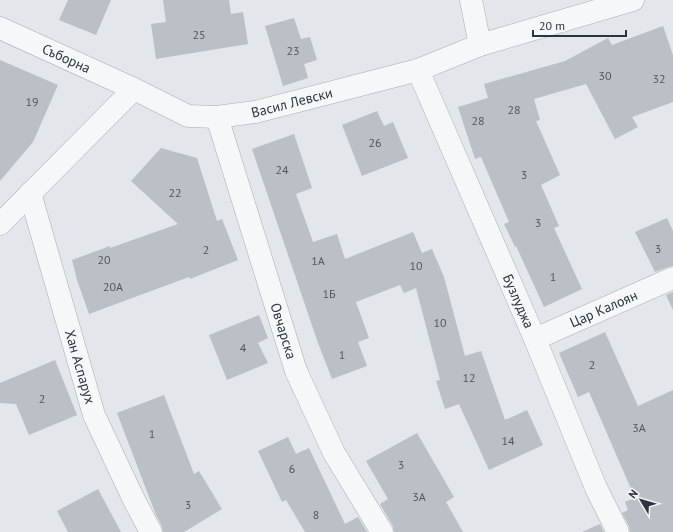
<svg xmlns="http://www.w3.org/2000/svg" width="673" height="532" font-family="'PT Sans',sans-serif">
	<rect width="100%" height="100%" fill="#e3e6ea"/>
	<g fill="#bbbfc6">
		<path d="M68,0H111L96,35L59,20Z"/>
		<path d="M163,0H229L231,14L243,12L248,44L156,59L151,24L166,22Z"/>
		<path d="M294,18L301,39L310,37L317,60L304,64L308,78L283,86L265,26Z"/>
		<path d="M663,26L673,55V102L632,117L638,127L615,139L586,84L534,99L540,120L536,121L560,175L541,185L559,226L554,228L582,289L544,307L516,246L515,247L504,224L509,222L481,157L475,159L458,107L488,98L484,84L565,61L608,38L612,45Z"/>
		<path d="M0,60L58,85L33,142L0,181Z"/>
		<path d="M377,111L384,126L393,122L408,158L362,176L342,125Z"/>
		<path d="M294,134L312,188L296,194L313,242L337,234L345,259L413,232L422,253L432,249L444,277L465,356L481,351L505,420L527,410L543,445L489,470L459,404L445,409L436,381L440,380L416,288L404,293L400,285L356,302L369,338L358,342L367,366L332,379L318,343L252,149Z"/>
		<path d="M161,148L197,158L217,221L222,219L238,260L190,279L189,277L89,314L77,280L72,260L110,246V248L178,224L131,181Z"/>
		<path d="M667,218L673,231V266L668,267L655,272L635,232Z"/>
		<path d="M673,292V310L666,295Z"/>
		<path d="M259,315L268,338L258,343L268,363L227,380L209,335Z"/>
		<path d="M605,332L638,406L673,390V532H630L629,526L622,513L628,510L625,502L635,498L589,392L578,397L559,353Z"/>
		<path d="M55,360L77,415L29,435L16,404L0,403V383Z"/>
		<path d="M164,395L194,474L199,471L222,509L184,532H163L162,526L156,515L117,413Z"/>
		<path d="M417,433L454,497L446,502L463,532H394L393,526L380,504L388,499L366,461Z"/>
		<path d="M288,437L296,454L309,448L345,524L358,517L367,532H305L286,500L282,502L258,451Z"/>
		<path d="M98,489L121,532H68L57,511Z"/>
		<path d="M600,524L604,532H582Z"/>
	</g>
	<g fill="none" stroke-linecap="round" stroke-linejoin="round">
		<defs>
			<g id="street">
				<path d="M471,0L480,45"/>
				<path id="s1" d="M0,28L134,89"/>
				<path id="s2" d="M418,70L535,339L596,488L618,532"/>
				<path id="s3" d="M217,117L296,371L334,453L382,532"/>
				<path id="s4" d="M30,193L94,415L134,500L151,532"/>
				<path id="s5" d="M0,224L134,89L188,116L217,117L255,112L418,70L480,45L633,0"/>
				<path id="s6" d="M535,339L673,278"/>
			</g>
		</defs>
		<use href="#street" stroke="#a8adb4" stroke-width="23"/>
		<use href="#street" stroke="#f5f7f8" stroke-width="22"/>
	</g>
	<g text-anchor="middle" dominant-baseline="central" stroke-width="3" stroke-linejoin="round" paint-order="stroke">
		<g font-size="12" fill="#505762">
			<text x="199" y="34">25</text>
			<text x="293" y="50">23</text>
			<text x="605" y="75">30</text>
			<text x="659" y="78">32</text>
			<text x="32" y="101">19</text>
			<text x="514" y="109">28</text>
			<text x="478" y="120">28</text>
			<text x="375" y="142">26</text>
			<text x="282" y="169">24</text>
			<text x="524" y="174">3</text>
			<text x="175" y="192">22</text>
			<text x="538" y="222">3</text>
			<text x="658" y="248">3</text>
			<text x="206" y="249">2</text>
			<text x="104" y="259">20</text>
			<text x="318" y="260">1А</text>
			<text x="416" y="265">10</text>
			<text x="553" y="276">1</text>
			<text x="113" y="286">20А</text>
			<text x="329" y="293">1Б</text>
			<text x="440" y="322">10</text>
			<text x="243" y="347">4</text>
			<text x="342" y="354">1</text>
			<text x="592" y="364">2</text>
			<text x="469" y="377">12</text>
			<text x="42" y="398">2</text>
			<text x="639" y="427">3А</text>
			<text x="152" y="433">1</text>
			<text x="508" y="440">14</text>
			<text x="401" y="464">3</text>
			<text x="292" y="468">6</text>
			<text x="419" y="496">3А</text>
			<text x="188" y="504">3</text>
			<text x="316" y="514">8</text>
		</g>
		<g font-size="14" fill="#2c3441" stroke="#f3f5f7">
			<text stroke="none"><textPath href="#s1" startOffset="73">Съборна</textPath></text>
			<text stroke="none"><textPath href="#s5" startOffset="356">Васил Левски</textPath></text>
			<text stroke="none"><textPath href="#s2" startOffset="252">Бузлуджа</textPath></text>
			<text stroke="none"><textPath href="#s6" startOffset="75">Цар Калоян</textPath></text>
			<text stroke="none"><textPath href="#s3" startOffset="224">Овчарска</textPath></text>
			<text stroke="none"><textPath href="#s4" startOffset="181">Хан Аспарух</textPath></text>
		</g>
	</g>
	<g transform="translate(641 500) rotate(308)" stroke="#f3f5f7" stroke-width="3" paint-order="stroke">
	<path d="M0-3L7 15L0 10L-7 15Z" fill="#2c3441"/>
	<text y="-6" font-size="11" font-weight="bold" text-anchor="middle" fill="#2c3441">N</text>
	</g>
	<path d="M533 30v6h93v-6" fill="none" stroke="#2c3441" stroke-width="2"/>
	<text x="539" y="30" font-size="12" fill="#2c3441" stroke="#f3f5f7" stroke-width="3" paint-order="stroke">20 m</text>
</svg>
